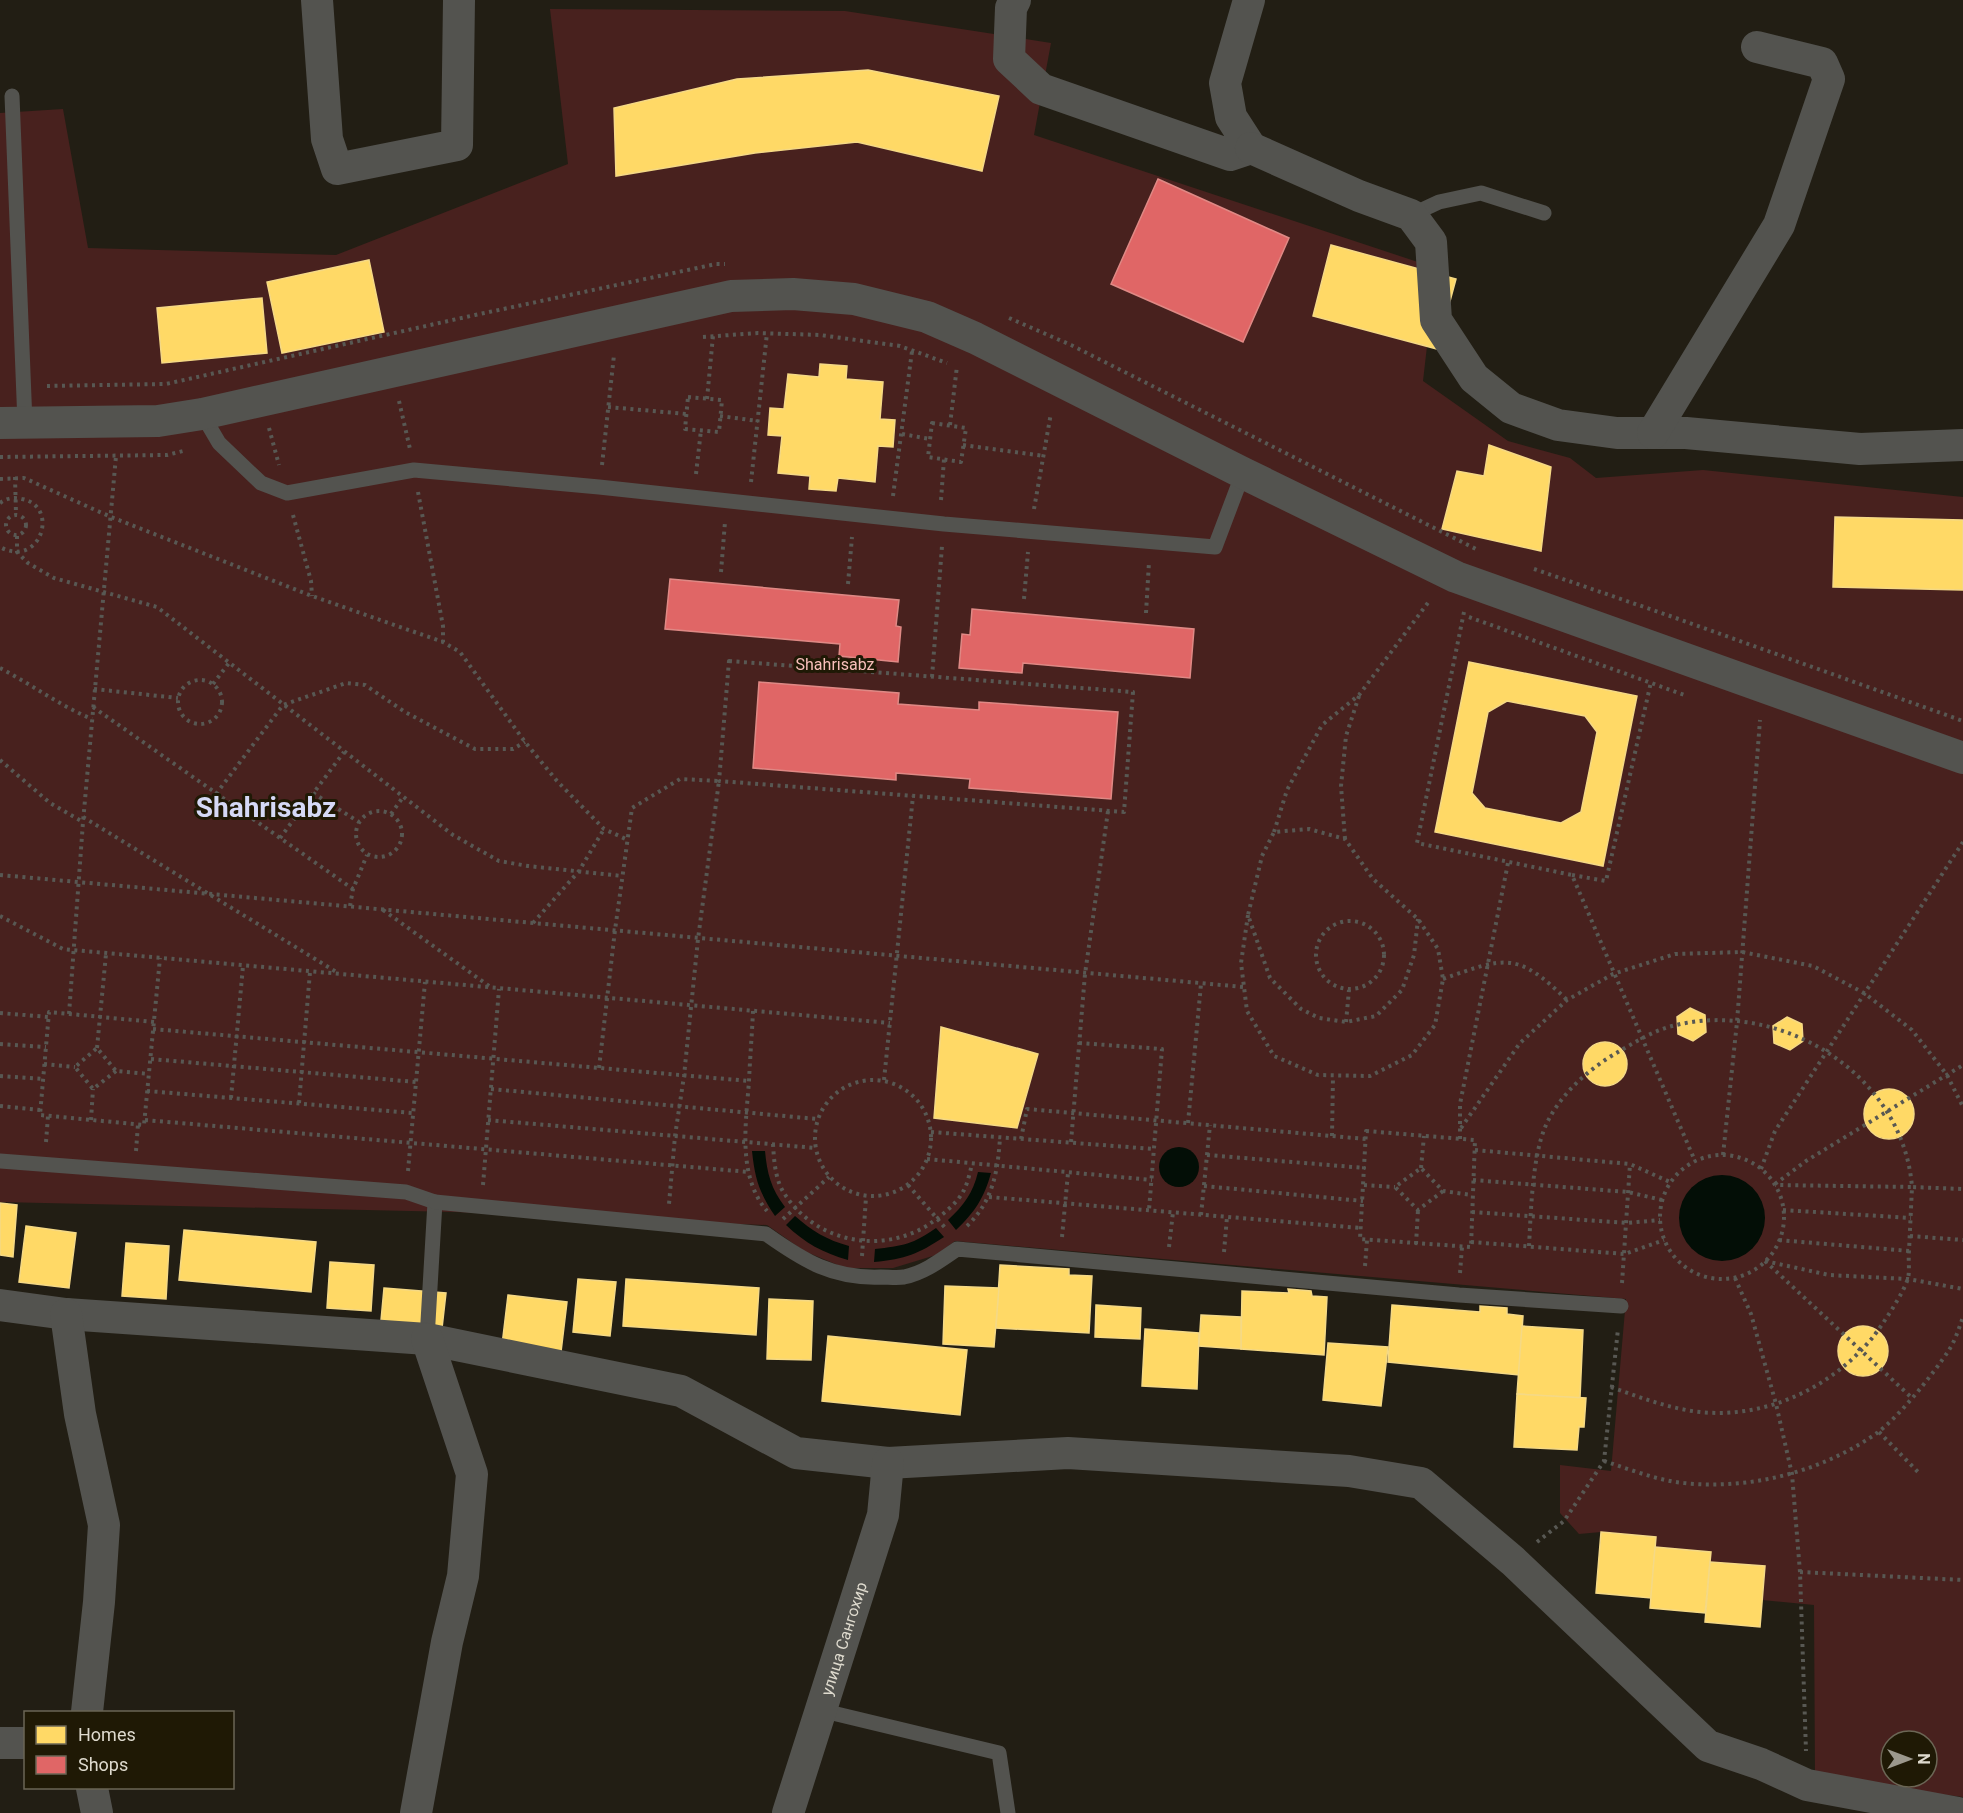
<svg xmlns="http://www.w3.org/2000/svg" width="1963" height="1813" font-family="Roboto,sans-serif">
	<rect width="100%" height="100%" fill="#221e14"/>
	<path fill="#48211e" fill-rule="evenodd" d="M550,9L845,11L1051,43L1034,135L1436,268L1423,381L1508,441L1570,458L1596,478L1703,470L1963,497V1797L1815,1778L1814,1605L1762,1600L1765,1567L1710,1562L1711,1552L1655,1547L1656,1537L1601,1532L1579,1534L1560,1513V1465L1611,1471L1626,1299L955,1241L936,1255L893,1268H845L804,1251L767,1225L455,1212L0,1202V113L63,109L88,248L336,255L568,164ZM1891,1741H1927V1777H1891Z"/>
	<g fill="#030e06">
		<circle cx="1179" cy="1167" r="20"/>
		<path d="M752,1151H765C767,1173 771,1189 785,1207L775,1216C759,1192 755,1179 752,1151Z"/>
		<path d="M978,1172L991,1173C984,1198 975,1212 956,1230L948,1220C964,1205 973,1193 978,1172Z"/>
		<circle cx="1722" cy="1218" r="43"/>
		<path d="M795,1216C812,1231 827,1240 849,1246L848,1260C823,1253 805,1243 786,1225Z"/>
		<path d="M936,1228L944,1237C918,1254 906,1259 874,1262L875,1249C902,1246 914,1244 936,1228Z"/>
	</g>
	<g fill="#ffd966" stroke="#f5d985" stroke-width="1.5" fill-rule="evenodd">
		<path d="M868,70L999,96L982,171L857,142L755,153L616,176L614,108L737,79Z"/>
		<path d="M1331,245L1456,279L1437,349L1313,316Z"/>
		<path d="M369,260L384,332L282,353L267,282Z"/>
		<path d="M262,298L267,353L162,363L157,308Z"/>
		<path d="M820,364L847,366L846,379L883,382L880,419L895,420L893,447L878,446L875,482L838,478L836,491L809,489L810,476L778,473L782,436L768,435L770,408L784,409L788,374L819,377Z"/>
		<path d="M1489,445L1551,467L1541,551L1442,529L1457,471L1484,476Z"/>
		<path d="M1835,517L1963,520V590L1833,587Z"/>
		<path d="M1469,662L1637,696L1603,866L1435,832ZM1507,701L1585,716L1597,732L1581,812L1561,823L1485,808L1472,793L1488,712Z"/>
		<path d="M1690,1008L1705,1015L1706,1032L1693,1041L1678,1034L1677,1017Z"/>
		<path d="M1787,1017L1802,1024L1803,1041L1790,1050L1774,1043L1773,1026Z"/>
		<path d="M941,1027L1038,1054L1017,1128L934,1118Z"/>
		<circle cx="1605" cy="1064" r="22"/>
		<circle cx="1889" cy="1114" r="25"/>
		<path d="M0,1203L17,1205L13,1257L0,1255Z"/>
		<path d="M26,1226L76,1233L69,1288L19,1282Z"/>
		<path d="M184,1230L316,1242L311,1292L179,1280Z"/>
		<path d="M126,1243L169,1246L166,1299L122,1296Z"/>
		<path d="M330,1262L374,1265L371,1311L327,1308Z"/>
		<path d="M1000,1265L1069,1269V1275L1092,1276L1089,1333L996,1328Z"/>
		<path d="M578,1279L616,1282L610,1336L573,1332Z"/>
		<path d="M626,1279L759,1288L756,1335L623,1326Z"/>
		<path d="M945,1286L999,1288L994,1347L943,1344Z"/>
		<path d="M384,1288L446,1293L441,1337L380,1331Z"/>
		<path d="M1288,1289L1311,1291L1312,1296L1327,1297L1324,1355L1241,1349L1242,1291L1289,1293Z"/>
		<path d="M508,1295L567,1302L561,1352L502,1345Z"/>
		<path d="M769,1299L813,1301L811,1360L767,1359Z"/>
		<path d="M1096,1305L1141,1308L1140,1339L1095,1337Z"/>
		<path d="M1392,1305L1480,1312V1306L1507,1308V1314L1523,1316L1519,1375L1388,1362Z"/>
		<path d="M1201,1315L1241,1317V1349L1199,1346Z"/>
		<path d="M1522,1326L1583,1330L1580,1398L1517,1394Z"/>
		<circle cx="1863" cy="1351" r="25"/>
		<path d="M1145,1329L1199,1333L1197,1389L1142,1386Z"/>
		<path d="M828,1336L967,1350L960,1415L822,1401Z"/>
		<path d="M1328,1343L1388,1347L1381,1406L1323,1400Z"/>
		<path d="M1517,1394L1586,1398L1584,1427H1579L1577,1450L1514,1447Z"/>
		<path d="M1601,1532L1656,1537L1651,1598L1596,1593Z"/>
		<path d="M1655,1547L1711,1552L1705,1613L1650,1608Z"/>
		<path d="M1710,1562L1765,1566L1760,1627L1705,1622Z"/>
	</g>
	<g fill="#e06666" stroke="#df8985" stroke-width="1.5">
		<path d="M1158,179L1289,238L1243,342L1111,284Z"/>
		<path d="M670,579L899,600L896,626L901,627L898,662L839,656L840,644L665,629Z"/>
		<path d="M972,609L1194,629L1190,678L1023,663L1022,673L959,668L962,634L970,635Z"/>
		<path d="M759,682L899,693L898,704L979,710V702L1118,712L1111,799L969,788L970,779L896,773V780L753,768Z"/>
	</g>
	<g fill="none" stroke-linecap="round" stroke-linejoin="round">
		<g stroke="#585853" stroke-width="4" stroke-dasharray="3 4.5" stroke-linecap="butt">
			<path d="M1009,318L1071,345L1476,549"/>
			<path d="M703,337L758,333L820,335L900,346L947,363"/>
			<path d="M47,386L166,384L475,315L716,264H725"/>
			<path d="M688,397L722,400L719,432L685,429Z"/>
			<path d="M707,399L713,336"/>
			<path d="M399,401L410,449"/>
			<path d="M608,407L687,414"/>
			<path d="M720,416L758,421"/>
			<path d="M932,423L966,428L961,462L928,457Z"/>
			<path d="M950,425L957,366"/>
			<path d="M269,428L279,465"/>
			<path d="M902,434L930,439"/>
			<path d="M963,445L1044,456"/>
			<path d="M0,457L167,455L183,451"/>
			<path d="M602,465L614,355"/>
			<path d="M696,474L701,430"/>
			<path d="M15,477L16,514"/>
			<path d="M0,479L24,478L111,517L312,596L443,642L460,652L525,742L557,781L604,829L628,840"/>
			<path d="M751,482L767,333"/>
			<path d="M418,492L443,626V642"/>
			<path d="M893,496L912,351"/>
			<path d="M941,500L944,459"/>
			<path d="M0,503C7,498 14,497 22,499C60,506 41,569 0,547"/>
			<path d="M1034,509L1051,413"/>
			<circle cx="16" cy="525" r="10"/>
			<path d="M293,515L311,581L312,596"/>
			<path d="M17,536V552L28,563L54,578L157,607L453,835L499,861L528,866L622,876"/>
			<path d="M1534,569L1673,617L1963,721"/>
			<path d="M721,572L725,522"/>
			<path d="M848,584L852,537"/>
			<path d="M1024,599L1028,552"/>
			<path d="M1464,612L1417,843L1572,875L1695,1161"/>
			<path d="M1146,613L1149,562"/>
			<path d="M1469,617L1687,696"/>
			<path d="M729,661L1133,692L1124,812L719,781Z"/>
			<path d="M0,668C31,684 60,706 92,719"/>
			<path d="M932,677L942,546"/>
			<circle cx="200" cy="702" r="22"/>
			<path d="M213,684L229,663"/>
			<path d="M94,689L178,698"/>
			<path d="M93,707L353,889"/>
			<path d="M0,760L50,803L83,822"/>
			<path d="M313,793L359,822"/>
			<path d="M216,794L283,705L346,683L365,685L405,712L475,749H513L525,742"/>
			<circle cx="379" cy="834" r="23"/>
			<path d="M391,814L403,797"/>
			<path d="M83,817L338,973"/>
			<path d="M1274,832L1287,790L1322,725L1359,695L1430,600"/>
			<path d="M280,838L344,752"/>
			<path d="M1345,839L1341,786L1346,736L1359,696"/>
			<path d="M0,875L1244,987"/>
			<path d="M1572,875L1606,881L1651,682"/>
			<path d="M350,906L353,889L367,855"/>
			<path d="M383,910L489,986"/>
			<path d="M1248,915L1241,963L1247,1011L1274,1056L1318,1075L1370,1076L1412,1055L1435,1025L1443,979L1438,949L1418,919L1373,879L1345,839L1309,829L1274,832L1262,856L1248,915L1270,978L1301,1009L1319,1018L1346,1022L1376,1016L1402,990L1414,955L1418,919"/>
			<path d="M0,916L63,949L73,950L890,1023"/>
			<circle cx="1350" cy="955" r="34"/>
			<path d="M533,923L579,871L604,829"/>
			<path d="M1443,979C1505,957 1517,951 1567,1000"/>
			<path d="M753,1011C752,1034 750,1058 749,1081C746,1123 737,1176 767,1211"/>
			<path d="M0,1013L48,1017"/>
			<path d="M69,1014L83,822L116,456"/>
			<path d="M154,1022L49,1012L40,1115L144,1125L160,958"/>
			<path d="M1346,1022L1349,990"/>
			<path d="M153,1029L749,1081"/>
			<path d="M1079,1043L1162,1049L1149,1210"/>
			<path d="M0,1044L46,1047"/>
			<path d="M97,1048L106,954"/>
			<path d="M151,1059L416,1082"/>
			<path d="M44,1064L75,1067"/>
			<path d="M599,1068L615,930L632,808L680,779L719,781L698,939L684,1076L675,1136L669,1204"/>
			<path d="M116,1071L93,1089L75,1067L97,1048L116,1071L149,1074"/>
			<path d="M0,1076L43,1079"/>
			<circle cx="873" cy="1138" r="58"/>
			<path d="M884,1080L913,796"/>
			<path d="M491,1089L817,1119"/>
			<path d="M147,1091L413,1113"/>
			<path d="M231,1098L243,966"/>
			<path d="M299,1103L310,972"/>
			<path d="M0,1106L40,1110"/>
			<path d="M91,1120L93,1089"/>
			<path d="M145,1120L749,1172"/>
			<path d="M488,1120L816,1148"/>
			<path d="M1188,1123L1201,984"/>
			<path d="M1461,1128L1520,1043L1567,1000L1613,974L1675,954L1742,952L1813,966L1864,993L1912,1030L1947,1075L1963,1107"/>
			<path d="M1366,1131L1475,1140L1471,1247L1360,1239Z"/>
			<path d="M931,1132L1154,1149"/>
			<path d="M1332,1136L1333,1076"/>
			<path d="M1021,1139L1027,1109L1366,1139"/>
			<path d="M1460,1139V1104L1508,863"/>
			<path d="M46,1142L48,1116"/>
			<path d="M1071,1142L1085,974L1108,811"/>
			<path d="M773,1144C774,1160 775,1179 784,1193C815,1242 880,1255 928,1225C941,1216 957,1204 964,1190C968,1182 970,1172 972,1164"/>
			<path d="M1475,1150L1630,1164L1670,1182"/>
			<path d="M136,1151L138,1124"/>
			<path d="M1207,1155L1365,1168"/>
			<path d="M1723,1155L1737,1022L1760,720"/>
			<circle cx="1722" cy="1217" r="62"/>
			<path d="M927,1159L1152,1180"/>
			<path d="M1421,1168L1424,1136"/>
			<path d="M1761,1169L1775,1131L1963,842"/>
			<path d="M408,1171L425,982"/>
			<path d="M1473,1180L1628,1192L1662,1200"/>
			<path d="M1775,1184L1806,1161L1963,1065"/>
			<path d="M483,1185L499,989"/>
			<path d="M908,1185L947,1230"/>
			<path d="M1364,1185L1395,1187"/>
			<path d="M1204,1186L1363,1201"/>
			<path d="M1443,1191L1418,1210L1395,1187L1421,1168L1443,1191L1472,1195"/>
			<path d="M989,1197L1361,1228"/>
			<path d="M1783,1210L1911,1218"/>
			<path d="M1472,1212L1627,1223L1660,1220"/>
			<path d="M1201,1215L1210,1125"/>
			<path d="M783,1219L829,1177"/>
			<path d="M967,1226C993,1201 998,1171 1000,1137"/>
			<path d="M1910,1236L1963,1240"/>
			<path d="M1062,1237L1068,1173"/>
			<path d="M1779,1240L1909,1251"/>
			<path d="M1471,1242L1625,1254L1664,1240"/>
			<path d="M1416,1244L1418,1210"/>
			<path d="M1529,1246C1531,1212 1532,1156 1546,1125C1560,1094 1590,1068 1618,1052C1635,1042 1653,1031 1672,1026C1779,998 1903,1073 1912,1187L1775,1185"/>
			<path d="M1169,1247L1173,1212"/>
			<path d="M1224,1252L1227,1217"/>
			<path d="M862,1256L866,1197"/>
			<path d="M1765,1261L1912,1398"/>
			<path d="M1765,1261L1829,1275L1908,1279L1963,1289"/>
			<path d="M1365,1266L1367,1240"/>
			<path d="M1460,1273L1462,1247"/>
			<path d="M1735,1278L1751,1314L1776,1404L1792,1474L1800,1572L1806,1751"/>
			<path d="M1622,1283L1630,1164"/>
			<path d="M1611,1387C1636,1396 1660,1405 1686,1410C1756,1423 1828,1392 1873,1337C1881,1327 1905,1291 1908,1278C1910,1270 1908,1260 1909,1251C1910,1230 1911,1208 1912,1187L1963,1189"/>
			<path d="M1879,1432L1918,1472"/>
			<path d="M1604,1461C1629,1469 1656,1480 1683,1483C1751,1490 1821,1472 1877,1433C1899,1417 1934,1373 1949,1350C1955,1341 1959,1328 1963,1317"/>
			<path d="M1537,1542L1564,1521L1604,1461L1618,1329"/>
			<path d="M1800,1572L1963,1580"/>
		</g>
		<g stroke="#53534f" stroke-width="15">
			<path d="M12,96L25,423"/>
			<path d="M1411,215L1439,202L1481,193L1544,213"/>
			<path d="M202,414L219,443L261,483L287,493L414,470L599,487L944,524L1215,547L1243,473"/>
			<path d="M0,1161L406,1192L435,1202L427,1339"/>
			<path d="M435,1202L766,1234C804,1261 833,1279 881,1277C888,1277 897,1278 904,1277C924,1273 941,1260 957,1249L1459,1295L1621,1306"/>
			<path d="M820,1710L999,1753L1008,1813"/>
		</g>
		<g stroke="#53534f" stroke-width="32">
			<path d="M317,0L327,139L337,169L457,145L459,0"/>
			<path d="M1015,0L1011,8L1009,59L1041,89L1230,155L1251,148L1231,117L1225,83L1249,0"/>
			<path d="M1251,148L1359,196L1411,215L1431,242L1436,320L1474,378L1511,408L1558,425L1617,433H1686L1860,449L1963,445"/>
			<path d="M0,423L158,421L202,414L731,296L793,294L854,299L927,317L975,338L1243,473L1456,577L1963,758"/>
			<path d="M1653,433L1779,225L1829,79L1822,63L1757,47"/>
			<path d="M0,1305L66,1314L427,1339L681,1391L796,1453L888,1463L1068,1453L1349,1471L1421,1483L1513,1561L1708,1746L1761,1764L1807,1785L1958,1813"/>
			<path d="M66,1314L80,1414L104,1525L99,1602L87,1712"/>
			<path d="M0,1743H26"/>
			<path d="M92,1788L97,1813"/>
			<path d="M416,1813L447,1642L463,1576L472,1474L427,1339"/>
			<path id="s1" d="M788,1813L883,1515L888,1463"/>
		</g>
	</g>
	<g text-anchor="middle" dominant-baseline="central" stroke-width="6" stroke-linejoin="round" paint-order="stroke">
		<g font-size="16" fill="#f8bfba" stroke="#1f1905">
			<text x="835" y="664">Shahrisabz</text>
		</g>
		<g font-size="16" fill="#dedace" stroke="#1f1905">
			<text stroke="none"><textPath href="#s1" startOffset="183">улица Сангохир</textPath></text>
		</g>
		<g font-size="28" font-weight="bold" fill="#d5d9f6" stroke="#1f1905">
			<text x="266" y="807">Shahrisabz</text>
		</g>
	</g>
	<rect x="24" y="1711" width="210" height="78" fill="#1f1905" stroke="#6b6655" stroke-width="1.5"/>
	<rect x="36" y="1726" width="30" height="18" fill="#ffd966" stroke="#6b6655" stroke-width="1.5"/>
	<text x="78" y="1741" font-size="18" fill="#dedace">Homes</text>
	<rect x="36" y="1756" width="30" height="18" fill="#e06666" stroke="#6b6655" stroke-width="1.5"/>
	<text x="78" y="1771" font-size="18" fill="#dedace">Shops</text>
	<g transform="translate(1909 1759) rotate(90)"><circle r="28" fill="#1f1905" stroke="#6b6655" stroke-width="1.5"/>
	<path d="M0-4.5L10 22L0 15L-10 22Z" fill="#9c988d"/>
	<text y="-9" font-size="16" font-weight="bold" text-anchor="middle" fill="#dedace">N</text>
	</g>
</svg>
